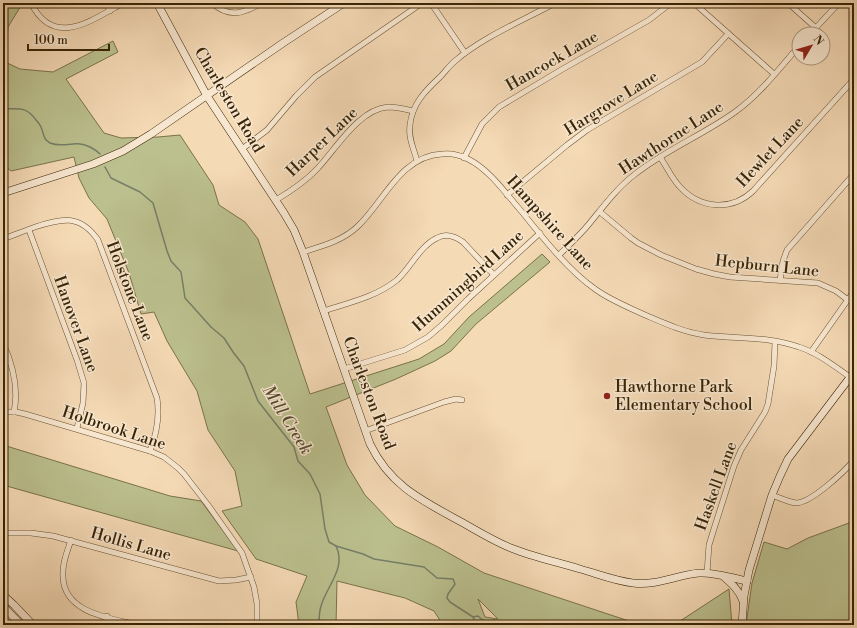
<svg xmlns="http://www.w3.org/2000/svg" width="857" height="628" font-family="'Libre Bodoni',serif">
	<rect width="100%" height="100%" fill="#f5dab6"/>
	<filter id="stains"><feTurbulence type="fractalNoise" baseFrequency=".005" numOctaves="4"/><feColorMatrix values="0 0 0 0 .2 0 0 0 0 .09 0 0 0 0 .02 0 0 0 .5 -.17"/></filter>
	<radialGradient id="worn" r=".72"><stop offset=".6" stop-color="#630" stop-opacity="0"/><stop offset="1" stop-color="#630" stop-opacity=".3"/></radialGradient>
	<g fill="#bbc08e" stroke="#7a724a" fill-rule="evenodd">
		<path d="M3,3L22,4L8,27L5,62L20,69L53,72L113,41L118,52L66,79L104,133L121,138L158,137L180,135L213,185L219,205L245,222L258,239L310,394L419,359L444,344L469,317L542,254L550,262L476,324L451,351L435,361L396,379L326,407L347,465L365,495L395,526L438,547L484,573L641,625H443L434,611L405,598L337,581L336,625H299L296,602L307,576L256,559L222,511L242,506L235,471L208,430L197,391L167,341L154,312L141,314L129,273L107,219L89,198L79,178L74,157L11,171L3,164ZM478,599L498,619L485,617Z"/>
		<path d="M3,445L170,496L201,501L238,551L3,485Z"/>
		<path d="M854,517V625H746L752,583L764,542L787,549L808,538L849,523Z"/>
		<path d="M729,589L732,625H674Z"/>
	</g>
	<g fill="none" stroke-linecap="round" stroke-linejoin="round">
		<g stroke="#757f68" stroke-width="1.5">
			<path d="M3,109C19,109 26,106 36,120C38,122 40,125 41,127C44,134 43,139 50,143C64,149 74,139 90,147C94,149 97,151 100,154"/>
			<path d="M105,167L111,178L140,192L153,203L167,251L171,261L181,272L185,298L211,327L224,338L233,352L244,366L258,401L294,447L298,461L310,474L320,494L325,529L329,542L336,546L363,554L374,559L424,567L437,578L453,579L455,584L448,594L447,598L450,602L473,617L477,625"/>
			<path d="M473,617L478,616C484,622 484,620 492,622L494,620L502,625"/>
			<path d="M319,625C319,619 319,612 321,606C326,587 347,568 336,546"/>
		</g>
		<defs>
			<g id="street">
				<path d="M31,3C54,49 92,20 123,3"/>
				<path d="M106,3L110,11"/>
				<path d="M212,3C230,19 244,13 262,3"/>
				<path d="M431,3L465,53"/>
				<path d="M694,3L774,74"/>
				<path d="M788,3L816,28"/>
				<path d="M810,34L839,3"/>
				<path d="M242,149L267,130L296,96L315,77L422,3"/>
				<path d="M660,157C667,167 672,179 681,188C701,209 732,211 753,191L854,79"/>
				<path d="M464,158L482,124L499,107L561,70L649,20L671,3"/>
				<path d="M417,161C414,149 408,138 410,125C412,104 425,91 440,77C445,72 449,66 455,61C483,37 522,21 555,3"/>
				<path d="M507,195L567,145L587,130L702,62L728,34"/>
				<path d="M276,200C291,191 305,182 317,169C336,149 359,109 388,107C396,107 405,109 413,111"/>
				<path d="M600,212L631,238L638,243L661,255L696,269L714,274L730,277L818,283L836,291L848,300"/>
				<path d="M29,230L77,360L84,383L83,403L77,428"/>
				<path d="M3,239C14,235 24,231 35,227C62,218 80,214 98,240L157,398C160,417 157,433 150,451"/>
				<path d="M303,252C322,246 342,241 357,227C384,202 400,156 442,154C451,153 460,155 468,159C490,170 506,194 522,212C542,237 569,271 595,289C610,300 628,307 645,315C664,323 683,332 704,335C735,339 769,336 799,347C818,353 834,366 850,377"/>
				<path d="M559,255C569,245 580,235 589,224C603,207 616,189 634,175C665,150 703,135 735,112C760,94 779,69 799,46"/>
				<path d="M780,280L783,261L787,250L854,174"/>
				<path d="M323,311C348,303 376,297 397,280C411,267 420,246 437,238C446,233 456,237 463,242L494,275"/>
				<path d="M3,343C13,365 19,388 14,412"/>
				<path d="M811,352L854,291"/>
				<path d="M344,369L405,350L428,337L442,325L468,299L540,233"/>
				<path d="M3,412H16L25,414L150,451L164,457L178,468L184,474L208,505L242,553L254,587L257,604V625"/>
				<path d="M365,431L444,402L456,399L462,400"/>
				<path d="M772,495C780,498 788,502 796,503C811,503 844,472 854,460"/>
				<path d="M3,523L4,533L3,551"/>
				<path d="M4,533H31L53,536L219,581L236,580L251,577"/>
				<path d="M71,540C67,552 62,564 63,577C64,613 110,618 137,625"/>
				<path d="M707,573L709,545L713,532L734,466L741,450L765,412L768,404L774,366L775,342"/>
				<path d="M105,625L107,616"/>
			</g>
			<g id="secondary">
				<path d="M157,3L207,96L284,213L294,230L303,252L370,444C389,483 417,498 454,518C473,528 491,540 511,548C533,557 557,562 580,569C598,574 615,581 633,583C656,586 677,575 699,573C715,572 731,578 747,581"/>
				<path d="M3,193L93,164L123,151L151,134L283,43L344,3"/>
				<path d="M724,577C732,584 739,590 743,601"/>
				<path d="M3,595L14,605L33,625"/>
				<path d="M3,606L21,625"/>
				<path d="M742,625L744,596L749,570L772,495L780,476L788,459L854,372"/>
			</g>
		</defs>
		<use href="#street" stroke="#685232" stroke-width="6"/>
		<use href="#secondary" stroke="#392506" stroke-width="8"/>
		<use href="#street" stroke="#f8e7d0" stroke-width="5"/>
		<use href="#secondary" stroke="#f8e7d0" stroke-width="7"/>
	</g>
	<circle fill="#8f2418" stroke="#f8e7d0" stroke-width="1.5" cx="607" cy="396" r="4"/>
	<g text-anchor="middle" dominant-baseline="central" stroke-width="3" stroke-linejoin="round" paint-order="stroke">
		<g font-size="16" fill="#392506" stroke="#f8e7d0">
			<text transform="translate(552 61) rotate(-30)">Hancock Lane</text>
			<text transform="translate(229 100) rotate(59)">Charleston Road</text>
			<text transform="translate(611 103) rotate(-32)">Hargrove Lane</text>
			<text transform="translate(671 138) rotate(-33)">Hawthorne Lane</text>
			<text transform="translate(322 142) rotate(-44)">Harper Lane</text>
			<text transform="translate(770 152) rotate(-47)">Hewlet Lane</text>
			<text transform="translate(550 223) rotate(48)">Hampshire Lane</text>
			<text transform="translate(767 266) rotate(6)">Hepburn Lane</text>
			<text transform="translate(468 281) rotate(-42)">Hummingbird Lane</text>
			<text transform="translate(130 291) rotate(69)">Holstone Lane</text>
			<text transform="translate(76 324) rotate(70)">Hanover Lane</text>
			<text transform="translate(369 393) rotate(69)">Charleston Road</text>
			<text transform="translate(114 428) rotate(18)">Holbrook Lane</text>
			<text transform="translate(716 486) rotate(-70)">Haskell Lane</text>
			<text transform="translate(131 544) rotate(16)">Hollis Lane</text>
		</g>
		<g font-size="16" fill="#392506" stroke="#f8e7d0" text-anchor="start">
			<text x="615" y="387">Hawthorne Park<tspan x="615" dy="18">Elementary School</tspan></text>
		</g>
		<g font-size="17" font-style="italic" fill="#524a2f" stroke="#f8e7d0">
			<text transform="translate(287 420) rotate(58)">Mill Creek</text>
		</g>
	</g>
	<rect width="857" height="628" fill="none" stroke="#f5dab6" stroke-width="16"/>
	<rect x="4" y="4" width="849" height="620" fill="none" stroke="#392506" stroke-width="2"/>
	<rect x="8" y="8" width="841" height="612" fill="none" stroke="#392506"/>
	<g transform="translate(811 46) rotate(52)"><circle r="19" fill="#f8e7d0" stroke="#ac997f"/>
	<path d="M0-3L7 15L0 10L-7 15Z" fill="#8f2418"/>
	<text y="-6" font-size="11" font-weight="bold" text-anchor="middle" fill="#392506">N</text>
	</g>
	<path d="M28 44v6h81v-6" fill="none" stroke="#392506" stroke-width="2"/>
	<text x="34" y="44" font-size="12" fill="#392506" stroke="#f8e7d0" stroke-width="3" paint-order="stroke">100 m</text>
	<rect width="100%" height="100%" filter="url(#stains)"/>
	<rect width="100%" height="100%" fill="url(#worn)"/>
</svg>
